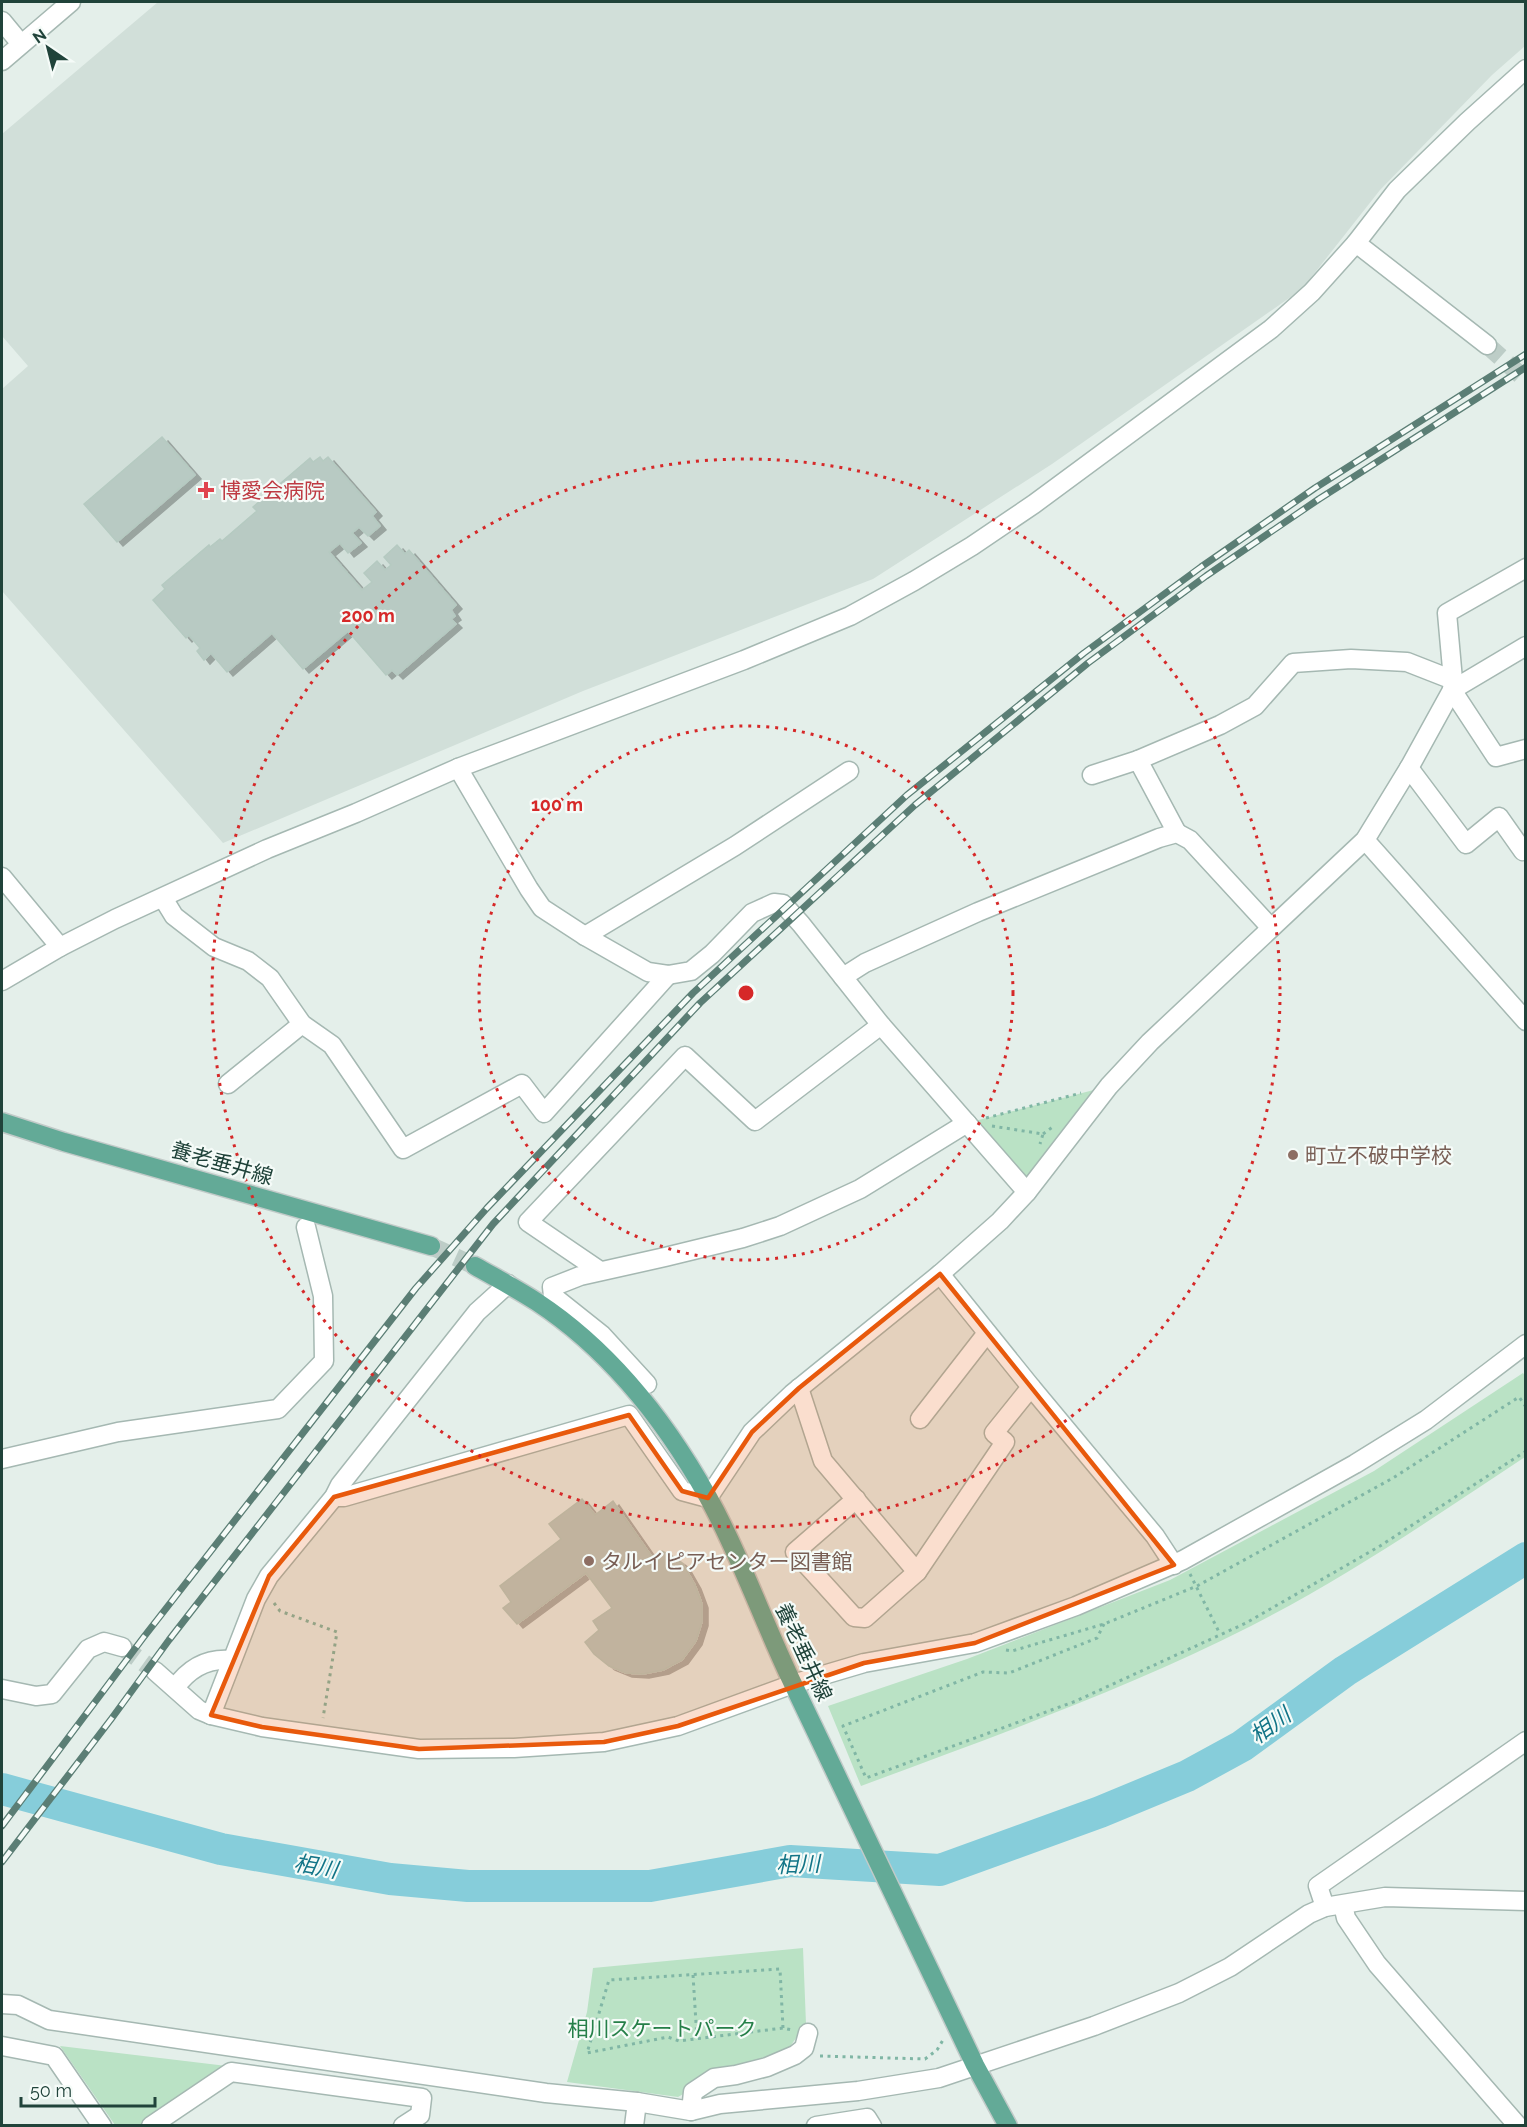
<svg xmlns="http://www.w3.org/2000/svg" width="1527" height="2127" font-family="Raleway,'Noto Sans JP',sans-serif">
	<defs>
		<filter id="shadow"><feDropShadow dx="6" dy="4" stdDeviation="0" flood-color="#0004"/></filter>
	</defs>
	<rect width="100%" height="100%" fill="#e4efea"/>
	<path fill="#d1dfd9" d="M158,2H1525V46L1492,75L1380,190L1302,289L1052,464L873,579L583,691L223,843L2,591V389L28,366L2,336V134Z"/>
	<g fill="#bae2c5">
		<path d="M1109,1086L1027,1192L967,1123Z"/>
		<path d="M1523,1373L1526,1377L1525,1457C1436,1516 1347,1577 1251,1626C1125,1690 992,1737 861,1786L828,1706L967,1659L1170,1580L1374,1471Z"/>
		<path d="M803,1948L806,2024L789,2048L714,2076L678,2097L567,2082L587,2012L593,1968Z"/>
		<path d="M60,2046L235,2067L146,2125H115Z"/>
	</g>
	<g fill="none" stroke-linecap="round" stroke-linejoin="round">
		<path stroke="#86cdda" stroke-width="32" d="M2,1789L221,1849L390,1879L468,1886H650L790,1861L940,1870L1100,1812L1187,1776L1242,1746L1345,1671L1526,1558"/>
	</g>
	<g fill="#b8cac3" stroke="#b5cac1" stroke-width="1.5" filter="url(#shadow)">
		<path d="M162,437L195,475L117,542L84,504Z"/>
		<path d="M320,457L323,461L328,457L376,512L372,516L380,526L368,536L359,527L352,533L361,543L348,553L340,543L329,552L362,590L372,582L364,573L377,561L385,570L391,565L384,557L397,545L405,554L409,550L456,605L451,610L455,616L451,619L456,624L397,675L392,670L386,675L348,631L303,669L272,633L227,672L211,653L204,660L197,651L200,648L189,635L186,638L153,600L165,589L162,585L209,545L210,547L220,539L222,541L257,511L253,507L310,458L313,462Z"/>
		<path d="M582,1499L595,1515L613,1501L652,1557L662,1551L672,1556L683,1564L695,1585L702,1604V1622L696,1641L682,1660L663,1670L643,1674L626,1673L609,1666L594,1654L585,1642L599,1630L593,1621L612,1608L586,1573L517,1624L503,1608L511,1602L500,1586L561,1539L549,1524Z"/>
	</g>
	<g fill="none" stroke-linecap="round" stroke-linejoin="round">
		<g stroke="#bdcdc7" stroke-width="18" stroke-dasharray="18 9" stroke-linecap="butt">
			<path d="M1487,345L1526,380"/>
			<path d="M122,1647L155,1671"/>
		</g>
		<path stroke="#bdcdc7" stroke-width="18" stroke-dasharray="18 9" stroke-linecap="butt" d="M431,1246L475,1266"/>
		<defs>
			<g id="minor">
				<path d="M2,21L21,44"/>
				<path d="M2,61L71,2"/>
				<path d="M1356,243L1487,345"/>
				<path d="M1453,680L1447,613L1526,568"/>
				<path d="M1138,760L1220,725L1255,706L1293,663L1351,659L1407,662L1453,680L1452,690L1496,757L1526,749"/>
				<path d="M458,768L529,889L542,908L585,936L648,972L668,975L691,971L712,954L752,913L774,903L783,904L801,924L881,1025L1027,1192"/>
				<path d="M1409,768L1466,844L1499,817L1523,851L1526,850"/>
				<path d="M1092,775L1138,760L1177,833"/>
				<path d="M1365,840L1526,1021"/>
				<path d="M2,877L60,947"/>
				<path d="M163,898L174,916L214,947L248,961L270,978L302,1024L332,1045L403,1149L522,1084L544,1113L668,975"/>
				<path d="M585,936L735,846L849,771"/>
				<path d="M843,977L865,963L978,912L1159,838L1177,833L1190,840L1271,928"/>
				<path d="M2,981L60,947L115,919L267,849L356,813L458,768L744,660L850,616L914,581L972,546L1034,504L1271,329L1312,292L1356,243L1397,190L1467,122L1526,69"/>
				<path d="M228,1084L302,1024"/>
				<path d="M600,1271L528,1222L685,1056L755,1121L881,1025"/>
				<path d="M647,1384L602,1335L553,1296L552,1287L580,1276L665,1257L743,1238L780,1226L860,1189L967,1123"/>
				<path d="M1031,1387L1155,1536L1174,1565"/>
				<path d="M799,1388L823,1461L917,1572L1005,1442L994,1433L1031,1387L940,1274"/>
				<path d="M920,1419L987,1333"/>
				<path d="M2,1459L118,1432L278,1409L324,1361L323,1296L306,1227"/>
				<path d="M334,1497H344L629,1415L682,1491L708,1498L752,1432L792,1394L940,1274L1000,1221L1027,1192L1109,1086L1150,1042L1365,840L1409,768L1452,690L1526,646"/>
				<path d="M856,1499L795,1552L854,1617L865,1618L917,1572"/>
				<path d="M155,1671L199,1710L211,1715L262,1727L419,1749L514,1748L604,1742L678,1726L793,1684L864,1663L975,1643L1076,1606L1183,1560L1355,1464L1426,1420L1526,1344"/>
				<path d="M175,1688C189,1668 207,1658 231,1660"/>
				<path d="M2,1689L36,1696L52,1694L88,1649L104,1642L122,1647"/>
				<path d="M211,1715L256,1599L269,1576L334,1497L340,1485L477,1312L508,1284"/>
				<path d="M1343,1905L1346,1918L1377,1964L1518,2126"/>
				<path d="M1325,1907L1318,1886L1526,1741"/>
				<path d="M2,2004L18,2005L49,2020L546,2093L637,2102L691,2111L720,2104L858,2091L939,2078L1094,2026L1179,1993L1230,1967L1309,1914L1325,1907L1385,1897L1526,1901"/>
				<path d="M2,2046L54,2056L102,2126"/>
				<path d="M691,2111L693,2092L714,2078L736,2075L767,2067L795,2055L804,2048L808,2033"/>
				<path d="M151,2126L231,2072L422,2098L420,2115L403,2126"/>
				<path d="M634,2126L637,2102"/>
				<path d="M816,2126L867,2118L872,2126"/>
			</g>
			<g id="major">
				<path d="M2,1122L64,1142L431,1246"/>
				<path d="M475,1266C496,1278 517,1289 537,1302C610,1350 666,1422 708,1497C741,1557 764,1624 794,1686C855,1812 914,1939 975,2065L1008,2126"/>
			</g>
		</defs>
		<use href="#minor" stroke="#a5b8b2" stroke-width="21"/>
		<use href="#major" stroke="#c1cac8" stroke-width="21"/>
		<g stroke="#80b6a5" stroke-width="3" stroke-dasharray="3 4.5" stroke-linecap="butt">
			<path d="M986,1118L1081,1093"/>
			<path d="M992,1126L1043,1134L1040,1144"/>
			<path d="M1043,1134L1054,1126"/>
			<path d="M1190,1574L1220,1634"/>
			<path d="M274,1603L280,1611L337,1632L323,1718"/>
			<path d="M1104,1624L1097,1638L1009,1673L983,1672L843,1726L866,1778L1076,1701L1246,1623L1380,1546L1526,1451"/>
			<path d="M1006,1650L1012,1651L1104,1624L1197,1586L1393,1478L1519,1397L1526,1407"/>
			<path d="M693,1975L697,2039"/>
			<path d="M783,2028L780,1969L609,1980L587,2053L668,2037L679,2041L783,2028L792,2030"/>
			<path d="M820,2056L925,2059L937,2050L943,2040"/>
		</g>
		<use href="#minor" stroke="#fff" stroke-width="18"/>
		<use href="#major" stroke="#63aa97" stroke-width="18"/>
		<defs>
			<g id="rail">
				<path d="M2,1826L143,1638L416,1288L487,1208L693,993L907,795L1084,653L1201,567L1315,488L1526,354"/>
				<path d="M2,1862L112,1718L169,1640L493,1224L700,1003L915,805L1088,663L1206,576L1319,499L1526,367"/>
			</g>
		</defs>
		<use href="#rail" stroke="#5b7e75" stroke-width="7"/>
		<use href="#rail" stroke="#f5fbf8" stroke-width="4.5" stroke-dasharray="14" stroke-linecap="butt"/>
	</g>
	<path fill="#e8590c" fill-opacity="0.2" stroke="#e8590c" stroke-width="4.5" stroke-linejoin="round" d="M940,1274L1174,1565L975,1643L864,1663L678,1726L604,1742L419,1749L262,1727L211,1715L269,1576L334,1497L629,1415L682,1491L708,1498L752,1432L799,1388Z"/>
	<g fill="none" stroke="#d62828" stroke-width="3" stroke-dasharray="3 6">
		<circle cx="746" cy="993" r="267"/>
		<circle cx="746" cy="993" r="534"/>
	</g>
	<path fill="#e0444e" stroke="#f5fbf8" stroke-width="2" d="M203 481h6v6h6v6h-6v6h-6v-6h-6v-6h6z"/>
	<g fill="#8d6e63" stroke="#f5fbf8" stroke-width="2">
		<circle cx="1293" cy="1155" r="6"/>
		<circle cx="589" cy="1561" r="6"/>
	</g>
	<g text-anchor="middle" dominant-baseline="central" stroke-width="4.5" stroke-linejoin="round" paint-order="stroke">
		<g font-size="21" fill="#be3a42" stroke="#f5fbf8" text-anchor="start">
			<text x="220" y="490">博愛会病院</text>
		</g>
		<g font-size="21" fill="#785e54" stroke="#f5fbf8" text-anchor="start">
			<text x="1305" y="1155">町立不破中学校</text>
			<text x="601" y="1561">タルイピアセンター図書館</text>
		</g>
		<g font-size="21" fill="#20433a" stroke="#f5fbf8">
			<text transform="translate(222 1163) rotate(16)">養老垂井線</text>
			<text transform="translate(804 1652) rotate(65)">養老垂井線</text>
		</g>
		<g font-size="21" fill="#257f48" stroke="#f5fbf8">
			<text x="662" y="2028">相川スケートパーク</text>
		</g>
		<g font-size="22" font-style="italic" fill="#127487" stroke="#f5fbf8">
			<text transform="translate(1270 1725) rotate(-36)">相川</text>
			<text transform="translate(798 1864) rotate(-2)">相川</text>
			<text transform="translate(316 1866) rotate(10)">相川</text>
		</g>
	</g>
	<circle cx="746" cy="993" r="9" fill="#d62828" stroke="#f5fbf8" stroke-width="3"/>
	<g font-size="18" text-anchor="middle" font-weight="bold" fill="#d62828" stroke="#f5fbf8" stroke-width="4.5" stroke-linejoin="round" paint-order="stroke">
		<text x="368" y="622">200 m</text>
		<text x="557" y="811">100 m</text>
	</g>
	<rect width="1527" height="2127" fill="none" stroke="#20433a" stroke-width="6"/>
	<g transform="translate(48 48) rotate(325)" stroke="#f5fbf8" stroke-width="4.5" paint-order="stroke">
	<path d="M0-4.5L10 22L0 15L-10 22Z" fill="#20433a"/>
	<text y="-9" font-size="16" font-weight="bold" text-anchor="middle" fill="#20433a">N</text>
	</g>
	<path d="M21 2097v9h134v-9" fill="none" stroke="#20433a" stroke-width="3"/>
	<text x="30" y="2097" font-size="18" fill="#20433a" stroke="#f5fbf8" stroke-width="4.5" paint-order="stroke">50 m</text>
</svg>
